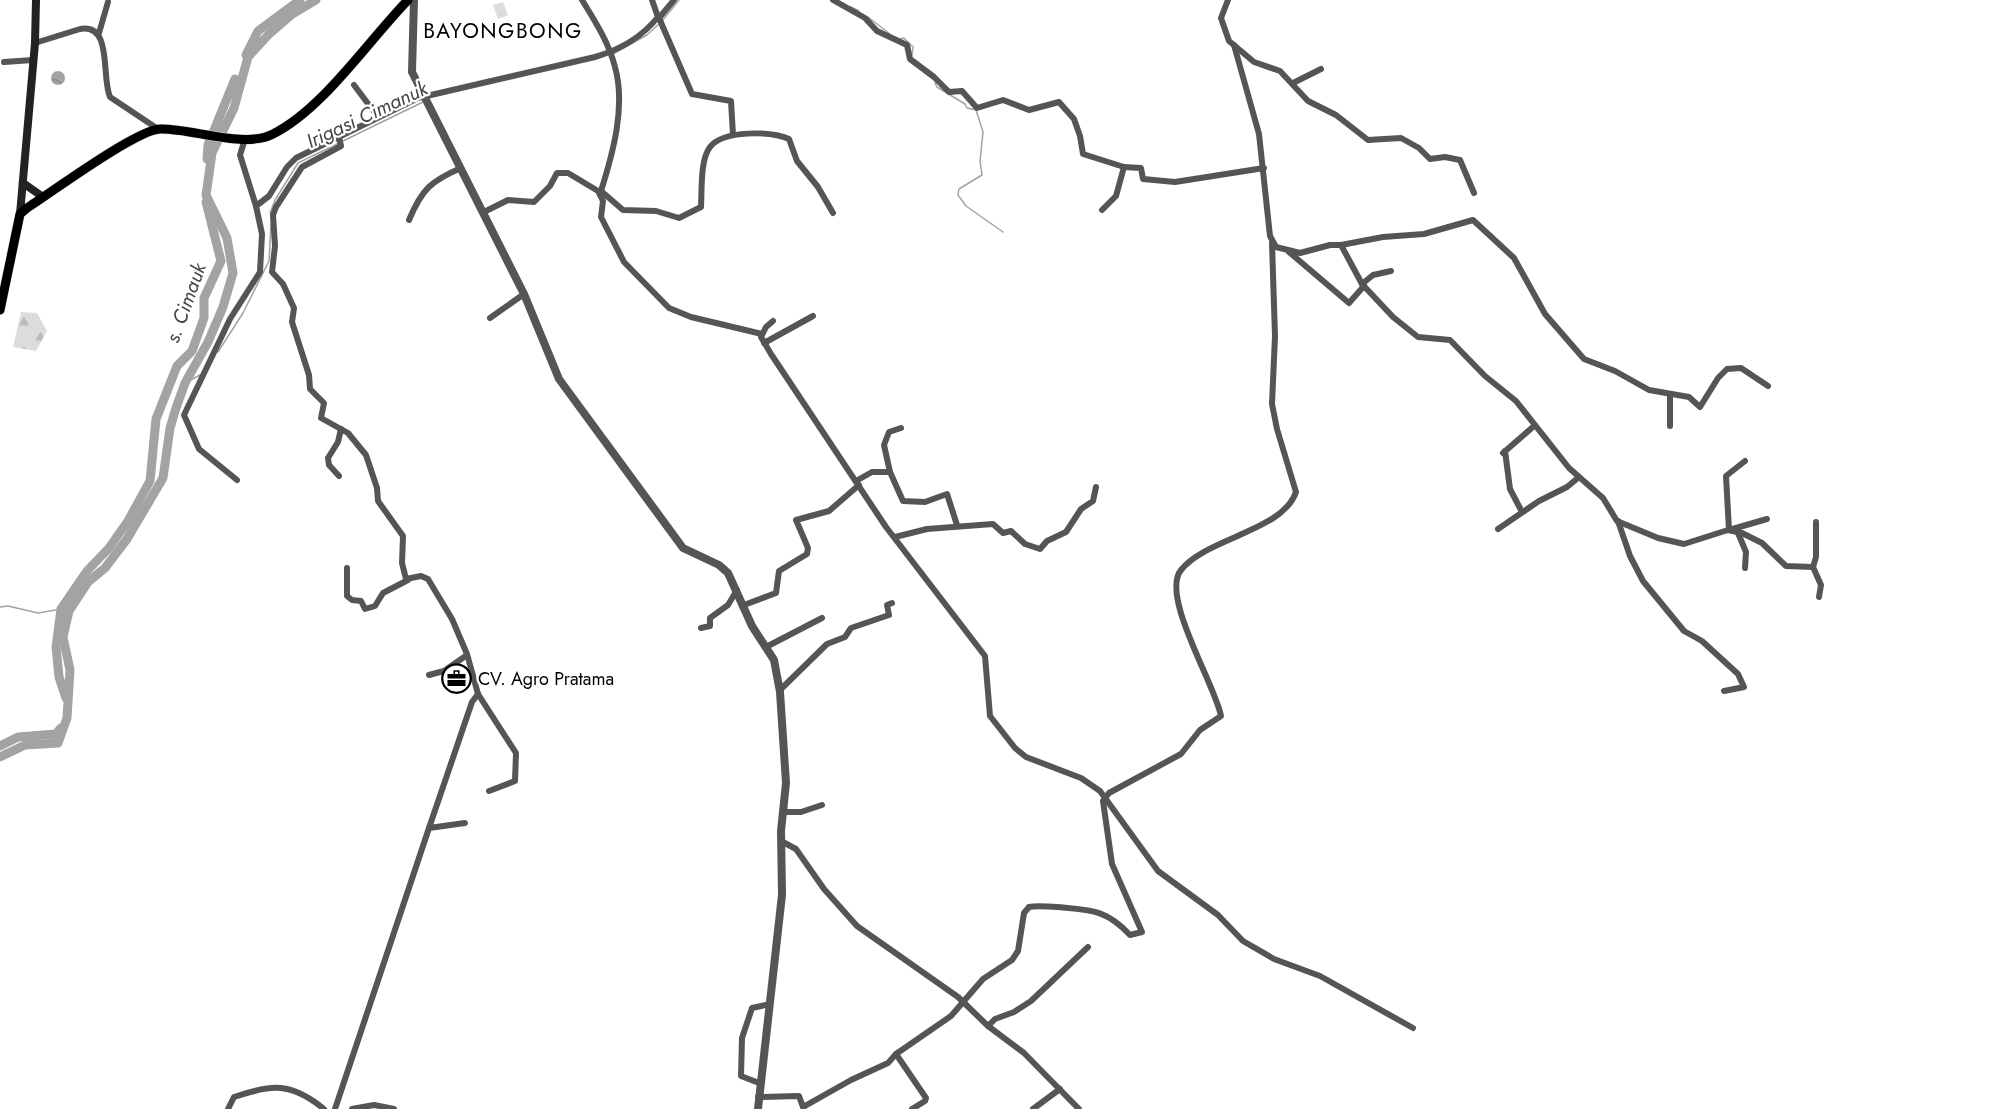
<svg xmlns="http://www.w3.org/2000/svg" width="2014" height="1109" font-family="Jost,sans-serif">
	<defs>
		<pattern id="forest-firs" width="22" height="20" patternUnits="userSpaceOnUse" patternTransform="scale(1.5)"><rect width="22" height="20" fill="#dcdcdc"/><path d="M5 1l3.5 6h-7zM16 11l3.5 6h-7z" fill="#bbb"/></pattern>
		<pattern id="water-waves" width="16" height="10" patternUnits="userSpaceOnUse" patternTransform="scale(1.5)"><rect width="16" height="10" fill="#a3a3a3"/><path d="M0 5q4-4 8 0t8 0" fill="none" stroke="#8b8b8b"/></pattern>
	</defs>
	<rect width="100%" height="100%" fill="#fff"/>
	<path fill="url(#forest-firs)" d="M21,312L37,313L47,331L36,351L13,347Z"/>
	<path fill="#dcdcdc" d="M503,2L508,15L498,19L493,5Z"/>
	<circle fill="url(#water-waves)" cx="58" cy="78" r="7"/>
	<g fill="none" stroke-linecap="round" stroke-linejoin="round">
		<g stroke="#a3a3a3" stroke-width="1.5">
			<path d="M851,7L859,11"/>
			<path d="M868,17L890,34"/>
			<path d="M662,21L679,0"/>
			<path d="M900,39L904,38L913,47L912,55"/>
			<path d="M613,54L647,35L659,24"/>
			<path d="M935,83L937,87L965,104L967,108L976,110L983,132L980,161L982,175L959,189L958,195L966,206L1003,232"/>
			<path d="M343,141L423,102"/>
			<path d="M270,213L275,200L298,163L339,143"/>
			<path d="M218,352L243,313L269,261L271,224"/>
			<path d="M185,383L200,375"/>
			<path d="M0,607L8,606L38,613L61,609"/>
		</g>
		<g stroke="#a3a3a3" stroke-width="9">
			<path d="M246,55L258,31L300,0"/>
			<path d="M207,159L208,145L235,79"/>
			<path d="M66,698L59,677L56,647L61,609L87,571L109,548L128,521L150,481L156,419L177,366L192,351L204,318V298L221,261L206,202"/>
			<path d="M0,746L18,737L56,734L61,728"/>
			<path d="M0,757L25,745L58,743L67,718L70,670L63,637L69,611L88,582L105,568L127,539L163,478L170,428L176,408L185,383L208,342L223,307L233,273L227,238L206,195L212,153L234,108L248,57L269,34L291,15L316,0"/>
		</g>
		<defs>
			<path id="primary" d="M0,310L20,214L27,208C52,192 136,130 160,129C191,128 245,149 273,134C323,109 368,41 408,0"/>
		</defs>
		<use href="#primary" stroke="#dbdbdb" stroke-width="10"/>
		<g stroke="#555" stroke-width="6">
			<path d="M582,0C595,21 609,43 615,67C626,106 613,153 601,191H599"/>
			<path d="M833,0L865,18L877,31L907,45L910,59L934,77L949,92L962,91L977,108L1003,100L1029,110L1059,102L1074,119L1080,136L1083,154L1124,167L1141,168L1143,179L1175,182L1264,168"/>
			<path d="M1228,0L1221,18L1229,41L1254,62L1280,71L1308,101L1336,115L1368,140L1401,138L1419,148L1430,159L1445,157L1460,160L1474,193"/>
			<path d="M659,18L692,94L731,101L733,135"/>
			<path d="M659,18L674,0"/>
			<path d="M99,33L108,2"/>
			<path d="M35,43L80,29C113,23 101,77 110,97L158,129"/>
			<path d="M1234,45L1259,134L1270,236L1276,247L1300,253L1330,245H1341L1362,284L1393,317L1418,337L1450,340L1485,376L1516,401L1569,468L1603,498L1617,521L1658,538L1684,544L1728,530L1742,533L1762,543L1786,566L1813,567L1821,585L1819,597"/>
			<path d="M4,62L33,60"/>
			<path d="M1293,83L1321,69"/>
			<path d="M354,85L378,117"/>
			<path d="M339,137L341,146L302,167L276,207L273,215L275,246L272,272L283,284L294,308L292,322L309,375L310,389L324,403L321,418L348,433L366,455L377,488L378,501L403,536L402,563L406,579L421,576L428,579L452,619L467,654L478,694L516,753L515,781L489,791"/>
			<path d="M245,139L240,155L256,206"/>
			<path d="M601,191L623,210L656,211L679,218L701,207C702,190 700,160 710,147C723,130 771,131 789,139L797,161L818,187L833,213"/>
			<path d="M1102,210L1116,196L1124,167"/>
			<path d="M484,212L508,200L534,202L550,186L557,173H568L598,191L603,201L601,217L624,262L669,308L691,317L762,334"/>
			<path d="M409,220C422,189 431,181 461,168"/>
			<path d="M1341,245L1383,237L1424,234L1473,220L1514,258L1545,314L1584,359L1615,371L1649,390L1689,397L1700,407L1718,378L1727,369L1741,368L1768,386"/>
			<path d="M1289,252L1349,303L1364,286"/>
			<path d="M1362,284L1373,275L1391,271"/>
			<path d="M490,318L524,294"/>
			<path d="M773,321L766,327L761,337L771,354L886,527L985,656L990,716L1015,748L1026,757L1081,778L1100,791L1158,871L1218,915L1243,941L1274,959L1320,976L1413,1028"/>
			<path d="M764,343L813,316"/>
			<path d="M1670,395V426"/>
			<path d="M1505,451L1510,489L1522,512"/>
			<path d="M1503,453L1534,426"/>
			<path d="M1745,461L1726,476L1729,530L1767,519"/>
			<path d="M890,472L884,445L889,432L901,428"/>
			<path d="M339,476L329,465L328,458L338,442L341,429"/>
			<path d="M237,480L199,449L184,415L230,319L260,272L262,234L256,206L269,196L287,167L296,158L418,98L595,57C619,50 642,37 658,17L652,0"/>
			<path d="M856,481L872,472H890L903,501L925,502L947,494L957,525"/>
			<path d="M1618,521L1630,556L1643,581L1684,631L1702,641L1738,674L1744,687L1724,691"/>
			<path d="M1498,529L1539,501L1567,487L1579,477"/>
			<path d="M1738,533L1746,552L1745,568"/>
			<path d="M895,537L927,529L993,524L1003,533L1011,531L1025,544L1040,549L1047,541L1066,532L1081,509L1093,501L1096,487"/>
			<path d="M1813,567L1816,557V522"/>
			<path d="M347,568V596L352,600L361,601L365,609L375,606L383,593L408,580"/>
			<path d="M744,605L776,593L779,571L807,554L808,548L796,520L829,511L859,485"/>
			<path d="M701,628L710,626V618L728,605L737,590"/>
			<path d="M766,647L822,618"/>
			<path d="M429,675L444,671L467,655"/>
			<path d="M780,690L827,644L845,637L851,628L889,615L887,605L892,603"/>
			<path d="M782,812H801L822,805"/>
			<path d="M429,828L472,702L478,694"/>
			<path d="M781,841L796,849L824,889L857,926L958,997L988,1026L1024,1053L1079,1109"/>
			<path d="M988,1026L995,1019L1014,1012L1031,1001L1088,947"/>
			<path d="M896,1054L926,1098L925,1101L912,1109"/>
			<path d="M759,1083L741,1076L742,1038L752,1008L770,1004"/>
			<path d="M758,1097L799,1096L803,1107L851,1080L888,1063L896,1054L951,1016L983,979L1012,960L1018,951L1024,913L1029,907C1038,905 1048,907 1057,907C1090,910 1106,909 1130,935L1142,932L1112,864L1103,801L1109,793L1181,754L1200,730L1221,716C1215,684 1160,596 1181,570C1206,538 1283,531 1296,492L1277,429L1272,404L1275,336L1272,243"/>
			<path d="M228,1109L234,1097C272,1084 291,1082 324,1109"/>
			<path d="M335,1109L429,828L465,823"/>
			<path d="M352,1109L374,1105L394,1109"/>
			<path d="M1033,1109L1060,1089"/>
		</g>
		<path stroke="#555" stroke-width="8" d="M414,0L412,72L524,294L559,379L683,548L719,565L728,573L752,626L774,660L780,692L786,783L781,831L782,895L758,1109"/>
		<g stroke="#222" stroke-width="8">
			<path d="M23,183L43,197"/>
			<path d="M20,214L35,43L36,0"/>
		</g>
		<use href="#primary" stroke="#000" stroke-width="9"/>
	</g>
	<defs>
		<symbol id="office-ring" viewBox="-11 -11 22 22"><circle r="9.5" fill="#fff" stroke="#000" stroke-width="1.5"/><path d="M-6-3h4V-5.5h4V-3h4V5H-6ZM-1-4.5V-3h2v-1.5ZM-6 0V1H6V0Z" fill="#000"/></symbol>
	</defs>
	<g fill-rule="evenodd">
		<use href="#office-ring" x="440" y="662" width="33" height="33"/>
	</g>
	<g text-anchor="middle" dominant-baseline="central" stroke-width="4.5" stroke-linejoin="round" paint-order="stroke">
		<g font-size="18" fill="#000" stroke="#fff" text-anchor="start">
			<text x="478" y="679">CV. Agro Pratama</text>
		</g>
		<g font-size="20" font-style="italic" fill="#444" stroke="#fff">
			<text transform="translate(367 115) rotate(-25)">Irigasi Cimanuk</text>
			<text transform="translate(186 303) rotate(-70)">s. Cimauk</text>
		</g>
		<g font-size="21" letter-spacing="1.5" fill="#000" stroke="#fff">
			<text x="503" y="31">BAYONGBONG</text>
		</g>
	</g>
</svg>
